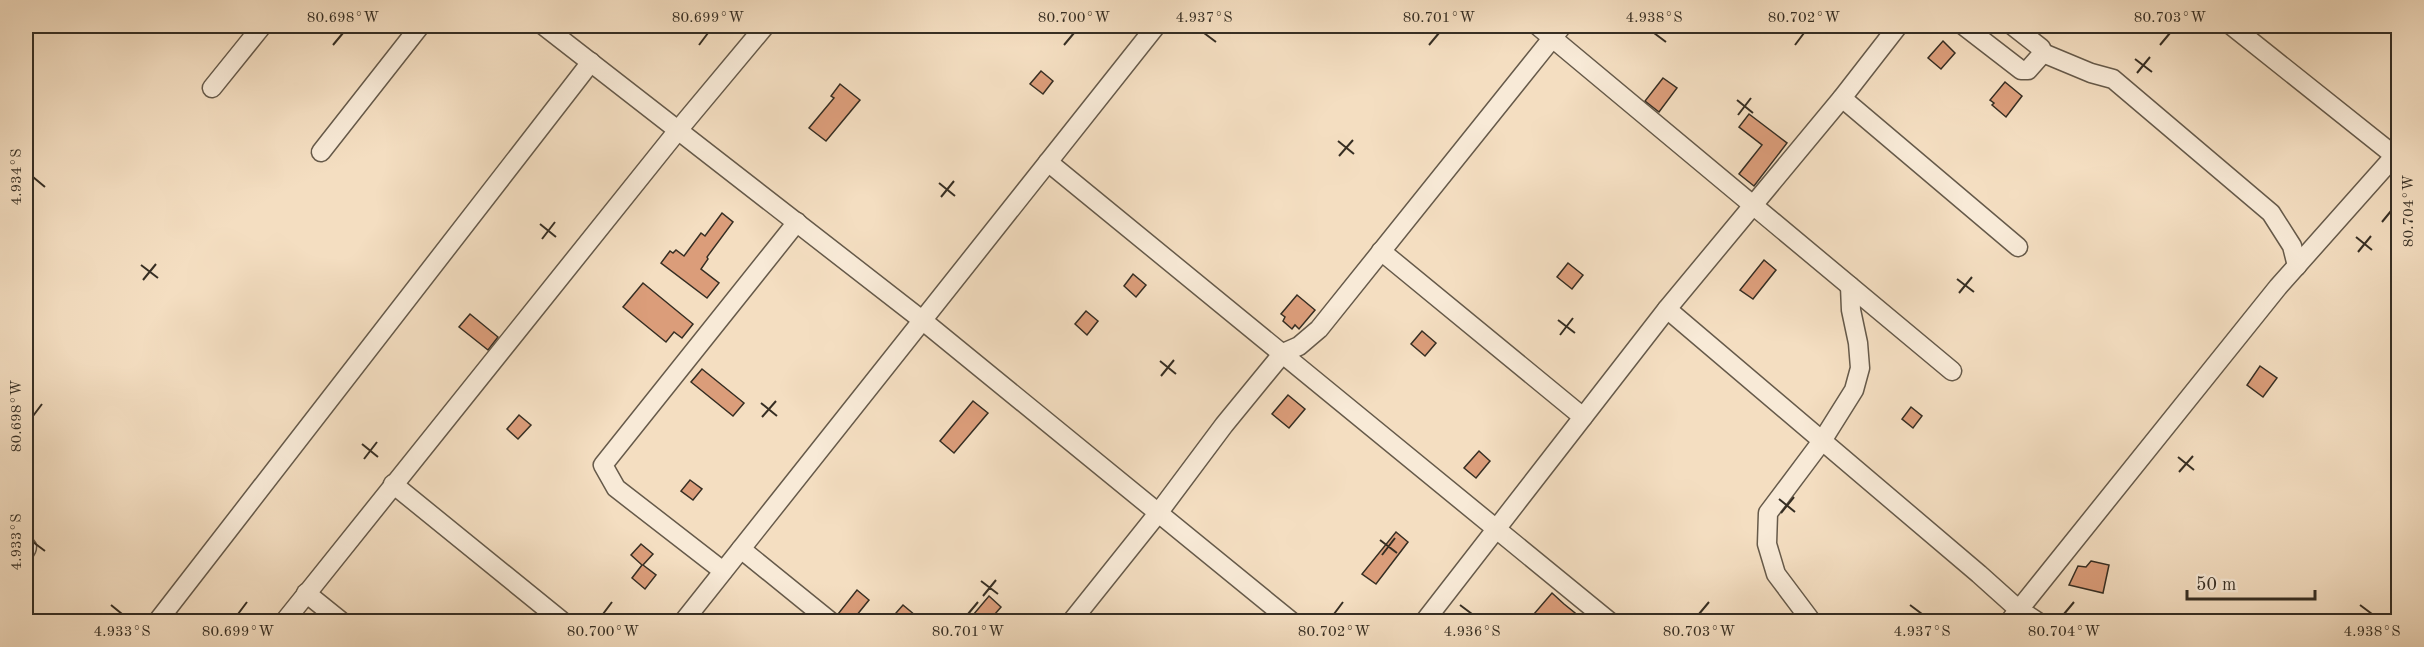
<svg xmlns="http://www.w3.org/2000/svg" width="2424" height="647" font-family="'Old Standard TT',serif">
	<rect width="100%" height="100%" fill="#f4dec1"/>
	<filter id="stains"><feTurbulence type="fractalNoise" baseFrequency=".00333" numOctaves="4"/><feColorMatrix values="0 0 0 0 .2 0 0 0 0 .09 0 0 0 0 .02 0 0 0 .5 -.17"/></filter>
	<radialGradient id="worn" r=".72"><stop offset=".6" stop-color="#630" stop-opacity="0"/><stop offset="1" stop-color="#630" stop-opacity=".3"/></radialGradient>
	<g fill="#db9d7a" stroke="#362e23" stroke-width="1.5">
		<path d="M1943,41L1955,53L1941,69L1928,58Z"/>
		<path d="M1041,71L1053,81L1043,94L1030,84Z"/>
		<path d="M1663,78L1677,88L1659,112L1645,101Z"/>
		<path d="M2005,82L2022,96L2006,117L1992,105L1994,103L1990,100Z"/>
		<path d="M840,84L860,100L826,141L809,128L834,98L831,96Z"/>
		<path d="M1749,114L1787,143L1754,186L1739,174L1762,145L1739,127Z"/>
		<path d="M722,213L733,222L707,257L708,259L701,269L719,283L707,298L661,263L670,251L673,253L676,250L684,256L701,233L705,236Z"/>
		<path d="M1764,260L1776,270L1753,299L1740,290Z"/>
		<path d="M1568,263L1583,275L1572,289L1557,277Z"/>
		<path d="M1133,274L1146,285L1136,297L1124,286Z"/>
		<path d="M643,283L693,324L682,338L674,332L666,342L623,307Z"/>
		<path d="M1297,295L1315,310L1299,329L1295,325L1292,329L1283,321L1285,317L1281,314Z"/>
		<path d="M1086,311L1098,321L1087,335L1075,324Z"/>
		<path d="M470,314L498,337L488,350L459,327Z"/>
		<path d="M1422,331L1436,343L1425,356L1411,344Z"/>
		<path d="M2260,366L2277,378L2263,397L2247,385Z"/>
		<path d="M702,369L744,403L733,416L691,382Z"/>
		<path d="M1288,395L1305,409L1289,428L1272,414Z"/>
		<path d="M973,401L988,413L954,453L940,441Z"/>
		<path d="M1911,407L1922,416L1913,428L1902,419Z"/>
		<path d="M519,415L531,425L518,439L507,429Z"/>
		<path d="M1479,451L1490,461L1476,478L1464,468Z"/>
		<path d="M690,480L702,489L693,500L681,491Z"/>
		<path d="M1396,532L1408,542L1376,584L1362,574Z"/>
		<path d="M641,544L653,554L643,565L656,575L645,589L632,578L642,565L631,555Z"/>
		<path d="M2091,561L2109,565L2103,593L2069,585L2078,566L2086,567Z"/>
		<path d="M857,590L869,600L852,621H848L838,614Z"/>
		<path d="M1552,593L1564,604L1585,621H1528Z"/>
		<path d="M989,596L1001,607L989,621H968Z"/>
		<path d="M903,605L922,621H889Z"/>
	</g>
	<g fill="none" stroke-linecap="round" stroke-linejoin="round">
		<defs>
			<g id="minor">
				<path d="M544,26L922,320L1292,622"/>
				<path d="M1538,26L1952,371"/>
				<path d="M1964,26L2021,70H2028L2043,53L2041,48L2013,26"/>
				<path d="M2232,26L2395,156"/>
				<path d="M2043,53L2091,73L2113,79L2271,213L2292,246L2297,266"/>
				<path d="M212,88L262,26"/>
				<path d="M1842,98L2018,247"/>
				<path d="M321,152L420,26"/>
				<path d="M1048,162L1610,622"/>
				<path d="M1381,251L1583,417"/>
				<path d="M1667,309L1979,574L2018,609L2038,622"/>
				<path d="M393,484L563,622"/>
				<path d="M741,549L831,622"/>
				<path d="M26,550L27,547"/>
				<path d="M723,571L616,488L603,465L797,222"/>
				<path d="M306,593L342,622"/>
				<path d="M157,622L591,62"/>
				<path d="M284,622L679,129L765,26"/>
				<path d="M683,622L1156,26"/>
				<path d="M1071,622L1159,512L1224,425L1283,353L1299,346L1319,329L1562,26"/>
				<path d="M1424,622L1667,309L1842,98L1898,26"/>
				<path d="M1812,622L1776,574L1767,544L1768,513L1822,441L1854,390L1860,368L1858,343L1851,310L1850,286"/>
				<path d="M2009,622L2278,287L2398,152"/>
			</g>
		</defs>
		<use href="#minor" stroke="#665a4a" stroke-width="21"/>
		<use href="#minor" stroke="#f8ead7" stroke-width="18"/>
	</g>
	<path fill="none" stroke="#362e23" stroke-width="2" d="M1204,33L1216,42M1654,33L1666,42M333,45L343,33M699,45L708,33M1064,45L1074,33M1429,45L1439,33M1795,45L1804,33M2160,45L2170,33M2135,59L2152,72M2137,73L2150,57M1737,100L1753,113M1738,115L1751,98M1338,141L1354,154M1339,156L1353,140M33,177L45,187M939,183L955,196M941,197L954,181M2382,222L2391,211M540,224L556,237M2356,237L2372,250M542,239L555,222M2358,252L2371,236M141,265L158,278M1957,279L1974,292M143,280L156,264M1959,293L1972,277M1558,320L1575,333M1560,335L1573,318M1160,361L1176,374M1161,376L1174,360M761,403L777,416M33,416L42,404M762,417L776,401M362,444L378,457M2178,457L2194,470M364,459L377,442M2179,472L2193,456M1779,499L1795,512M1781,513L1794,497M1380,540L1397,553M33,542L45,551M1382,555L1395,538M981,581L998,594M983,596L996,580M111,605L122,614M1460,605L1472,614M1910,605L1922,614M2360,605L2372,614M238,614L247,602M603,614L612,602M968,614L978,602M1334,614L1343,602M1699,614L1709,602M2064,614L2074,602"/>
	<rect width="2424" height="647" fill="none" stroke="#f4dec1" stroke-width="66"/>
	<path d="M2187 590v9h128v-9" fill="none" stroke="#362e23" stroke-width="3"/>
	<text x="2196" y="590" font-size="18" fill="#362e23" stroke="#f8ead7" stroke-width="4.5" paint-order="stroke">50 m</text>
	<rect x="33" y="33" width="2358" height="581" fill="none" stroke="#362e23" stroke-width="2"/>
	<g font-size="15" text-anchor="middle" fill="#362e23">
		<text x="343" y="22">80.698°W</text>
		<text x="708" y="22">80.699°W</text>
		<text x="1074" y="22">80.700°W</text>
		<text x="1204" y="22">4.937°S</text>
		<text x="1439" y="22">80.701°W</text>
		<text x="1654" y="22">4.938°S</text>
		<text x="1804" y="22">80.702°W</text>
		<text x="2170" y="22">80.703°W</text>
		<text transform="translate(16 177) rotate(-90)" y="5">4.934°S</text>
		<text transform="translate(2408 211) rotate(-90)" y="5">80.704°W</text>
		<text transform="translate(16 416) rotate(-90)" y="5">80.698°W</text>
		<text transform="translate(16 542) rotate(-90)" y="5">4.933°S</text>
		<text x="122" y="636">4.933°S</text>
		<text x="238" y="636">80.699°W</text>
		<text x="603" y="636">80.700°W</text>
		<text x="968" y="636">80.701°W</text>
		<text x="1334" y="636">80.702°W</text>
		<text x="1472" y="636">4.936°S</text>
		<text x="1699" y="636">80.703°W</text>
		<text x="1922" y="636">4.937°S</text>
		<text x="2064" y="636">80.704°W</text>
		<text x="2372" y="636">4.938°S</text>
	</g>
	<rect width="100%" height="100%" filter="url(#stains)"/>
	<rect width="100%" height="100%" fill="url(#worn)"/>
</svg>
